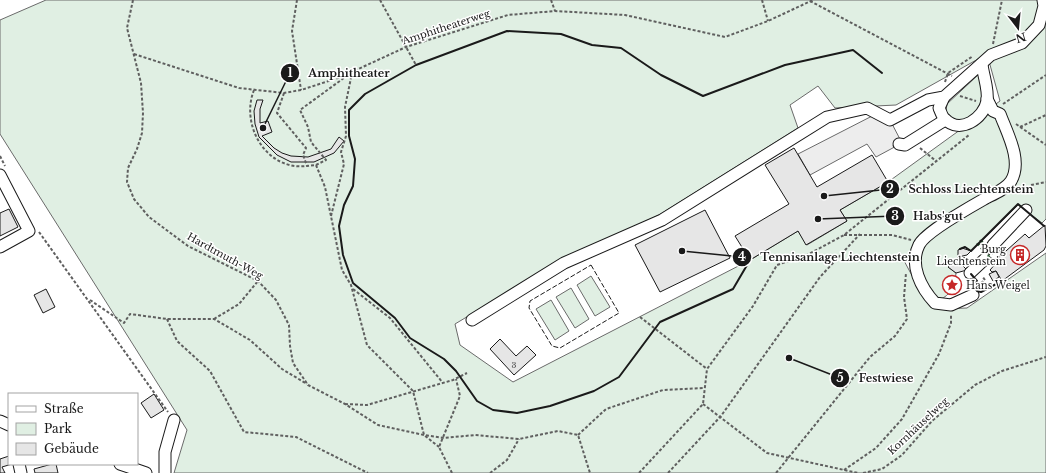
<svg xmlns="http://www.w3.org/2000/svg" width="1046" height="473" font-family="'Libre Baskerville',serif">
	<rect width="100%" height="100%" fill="#fff"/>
	<g fill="#e0efe3" stroke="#6a6a6a" fill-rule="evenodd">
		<path d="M46,0H1046V219L1042,223L1018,205L971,251L965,247L959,250L958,257L948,267L956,273C955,286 951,295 939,300L927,288L921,268L901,255L925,300L939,309L967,308L1046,253V473H174L187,430L0,134V20ZM987,54L1000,101L888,182L840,210L847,221L807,245L798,231L750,260L513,382L460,345L455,324L560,261L659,215L798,128L790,105L818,86L835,108L896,105Z"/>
		<path d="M979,74C983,96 985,100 971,119L952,121L946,111L947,104Z"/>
		<path d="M591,276L610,307L595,316L577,285Z"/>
		<path d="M571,288L589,319L575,328L556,297Z"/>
		<path d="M551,300L569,331L555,340L536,309Z"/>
	</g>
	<path fill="#ededed" stroke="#6a6a6a" d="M876,114L890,120L902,143L876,157L867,144L810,175L798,154Z"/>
	<g fill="#e6e6e6" stroke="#1a1a1a">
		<path d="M257,100H263L260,109V123L268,121L272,132L262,136L274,148L282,153L291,156L308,157L331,149L339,137L344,141L334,153L314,162H291L277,155L259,137L255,124L254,111Z"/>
		<path d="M794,148L817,187L872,155L888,182L840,210L847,221L806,245L798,231L750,260L735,236L789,204L765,165Z"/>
		<path d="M9,209L18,227L0,236V213Z"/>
		<path d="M705,210L730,258L660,292L635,245Z"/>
		<path d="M1045,225L1046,246L1044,250L1002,281L996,271L992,272L990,270L998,261L997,259L1025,234L1029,238Z"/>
		<path d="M962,248L971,251L967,255L958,257V250Z"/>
		<path d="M956,259L967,270L956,273L948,267Z"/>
		<path d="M996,271L999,277L993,281L989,274Z"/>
		<path d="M46,289L55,307L43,313L34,295Z"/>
		<path d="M500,339L516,356L527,346L536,355L514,375L490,349Z"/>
		<path d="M154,394L164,410L151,418L141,403Z"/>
		<path d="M9,456V464H12L2,467L5,473H0V459Z"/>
		<path d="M52,464H56L58,473H35L34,469Z"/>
	</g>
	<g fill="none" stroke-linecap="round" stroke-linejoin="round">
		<defs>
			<g id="minor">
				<path d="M944,97L939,108C941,112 942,117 945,119C960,135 984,118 987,101C989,90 983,75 982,64"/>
				<path d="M899,144L905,145L945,120"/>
				<path d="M0,175L29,231L0,247"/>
				<path d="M994,253L993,245L1026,210"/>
				<path d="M970,273L985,259"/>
				<path d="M973,295L951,305L935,303C921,288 909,265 919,245C925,232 972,206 986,198C994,194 1006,189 1011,181C1023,161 1007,133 1000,114L993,111L987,99"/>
				<path d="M472,320L564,263L662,220L827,117L867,108L890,120L928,100L944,97L991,55L1022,43L1039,25L1044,6L1043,0"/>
				<path d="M0,421L9,425"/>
				<path d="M19,464L21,473"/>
				<path d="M120,464L146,473"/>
				<path d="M165,473V452L174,420"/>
			</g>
		</defs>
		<use href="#minor" stroke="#1a1a1a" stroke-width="13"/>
		<g stroke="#5f5f5f" stroke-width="2" stroke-dasharray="3 2" stroke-linecap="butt">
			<path d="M133,0L127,28L141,83L143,113L142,133L137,149L128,168L127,182L134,199L149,217L188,246L258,281L276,300L289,325L290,346L293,363L308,385L345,404L378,425L424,435L444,438L475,435L519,439L558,431L578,435L590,473"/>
			<path d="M297,0L292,31L301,90"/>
			<path d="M380,0L416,65"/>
			<path d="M551,0L555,11"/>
			<path d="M762,0L768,21"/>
			<path d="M810,1L952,76"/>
			<path d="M993,44L1002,0"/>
			<path d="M134,54L239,88L284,93L301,90L341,77L406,47L508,15L555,11L625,15L725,37L768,21L813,0"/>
			<path d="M945,82L948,73L973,56"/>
			<path d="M254,90C240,125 266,171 307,166"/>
			<path d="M284,93L277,113L306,148L303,155L307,166L316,165L325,187L342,270L351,285L367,345L413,391L424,435L439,447"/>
			<path d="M960,96L976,101"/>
			<path d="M1003,104L1046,75"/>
			<path d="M1016,124L1046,145"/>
			<path d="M1020,127L1046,115"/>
			<path d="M920,148L936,161"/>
			<path d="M0,156L5,166"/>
			<path d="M316,165L326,160L311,142L308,127L300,110L348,75"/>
			<path d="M1031,185L1046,182"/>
			<path d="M331,216L344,164L341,152L346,136L345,107L352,73"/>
			<path d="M39,232L168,412"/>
			<path d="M844,235H892L911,240"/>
			<path d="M960,263L964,260V256"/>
			<path d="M977,286L985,280L982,276"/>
			<path d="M353,289L390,318L443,383"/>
			<path d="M90,300L124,323L130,314L167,319H214L250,340L282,369L307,384"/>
			<path d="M640,317L707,369"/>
			<path d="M167,319L177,341L210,371L244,432L296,437L368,473"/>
			<path d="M214,319L239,304L258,281"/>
			<path d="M345,404L367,405L453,380L467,373"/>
			<path d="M703,404L767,453L858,473"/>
			<path d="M578,435L606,409L663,390L704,388"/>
			<path d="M844,470L876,448L902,419L939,354L951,323V314"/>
			<path d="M452,473L439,447L460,396L456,379"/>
			<path d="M490,473L507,460L519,439"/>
			<path d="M639,473L703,404L707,369L753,306L777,265L807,255L844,235L969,135"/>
			<path d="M668,473L721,416L820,277L860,234"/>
			<path d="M776,473L870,357L895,336L907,319L904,297L906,273"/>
			<path d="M863,473L882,469L902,455L932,421L975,385L1002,371L1046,357"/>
		</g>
		<use href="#minor" stroke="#fff" stroke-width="11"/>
		<path stroke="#2b5a34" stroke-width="3" stroke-dasharray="2 3" stroke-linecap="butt" d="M981,241L992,253L989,256L978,244Z"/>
		<g stroke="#1a1a1a" stroke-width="1" stroke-dasharray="5 2" stroke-linecap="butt">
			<path d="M979,242L990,255"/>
			<path d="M591,265L619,313L560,348L552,346L529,308L530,301Z"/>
		</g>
		<g stroke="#1a1a1a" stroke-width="2">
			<path d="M960,249L965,247L971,251L1018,204L1044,226"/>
			<path d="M750,260L733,289L660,322L619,377L594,391L550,406L517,413L493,410L477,401L456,371L444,359L410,338L395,318L353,283L343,255L339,226L344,205L353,186L355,159L349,136V110L365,94L416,65L507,31L561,34L592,45L621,48L661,75L703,96L785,65L853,50L882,73"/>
			<path d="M971,274L977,281L973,285L977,291L981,292L1002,281"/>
		</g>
	</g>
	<defs>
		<symbol id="building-ring" viewBox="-11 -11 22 22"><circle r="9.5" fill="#fff" stroke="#c62828" stroke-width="1.5"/><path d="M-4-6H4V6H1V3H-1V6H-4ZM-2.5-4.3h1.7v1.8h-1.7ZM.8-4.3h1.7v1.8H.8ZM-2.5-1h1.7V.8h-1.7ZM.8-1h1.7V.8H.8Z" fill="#c62828"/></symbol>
		<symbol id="sight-ring" viewBox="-11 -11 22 22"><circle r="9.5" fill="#fff" stroke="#c62828" stroke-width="1.5"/><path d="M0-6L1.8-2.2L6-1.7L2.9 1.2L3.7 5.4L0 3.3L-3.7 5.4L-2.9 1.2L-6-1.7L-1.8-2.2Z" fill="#c62828"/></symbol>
	</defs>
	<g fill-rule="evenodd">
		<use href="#building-ring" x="1009" y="244" width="22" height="22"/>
		<use href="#sight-ring" x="941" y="274" width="22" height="22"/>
	</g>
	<g text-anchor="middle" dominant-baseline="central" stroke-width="3" stroke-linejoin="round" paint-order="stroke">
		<g font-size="8" fill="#4d4d4d">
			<text x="514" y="365">3</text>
		</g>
		<g font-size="10" fill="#1a1a1a" stroke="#fff">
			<text transform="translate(446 27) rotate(-18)">Amphitheaterweg</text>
			<text transform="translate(225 256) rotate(29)">Hardtmuth-Weg</text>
			<text transform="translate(918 426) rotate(-43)">Kornhäuselweg</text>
		</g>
		<g font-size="10" fill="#1a1a1a" stroke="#fff" text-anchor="end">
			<text x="1006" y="249">Burg<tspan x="1006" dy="12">Liechtenstein</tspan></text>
			<text x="966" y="285" text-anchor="start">Hans Weigel</text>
		</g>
	</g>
	<path fill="none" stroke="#1a1a1a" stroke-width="1.5" d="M263 128L290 73M824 196L890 189M818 219L895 216M682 251L742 257M789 358L840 378"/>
	<g fill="#1a1a1a" stroke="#fff" stroke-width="1.5">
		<circle cx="263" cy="128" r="4"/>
		<circle cx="824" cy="196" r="4"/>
		<circle cx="818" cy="219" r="4"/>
		<circle cx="682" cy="251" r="4"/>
		<circle cx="789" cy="358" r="4"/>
		<circle cx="290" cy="73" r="10"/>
		<circle cx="890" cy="189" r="10"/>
		<circle cx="895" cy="216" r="10"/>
		<circle cx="742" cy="257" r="10"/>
		<circle cx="840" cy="378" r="10"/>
	</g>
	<g font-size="12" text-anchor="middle" font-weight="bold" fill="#fff">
		<text x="290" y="77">1</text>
		<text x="890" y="193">2</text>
		<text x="895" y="220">3</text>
		<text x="742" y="261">4</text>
		<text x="840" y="382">5</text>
	</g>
	<g font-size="11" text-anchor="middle" font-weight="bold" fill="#1a1a1a" stroke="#fff" stroke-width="3" stroke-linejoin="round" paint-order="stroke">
		<text x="349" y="77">Amphitheater</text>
		<text x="971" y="193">Schloss Liechtenstein</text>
		<text x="938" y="220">Habs'gut</text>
		<text x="840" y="261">Tennisanlage Liechtenstein</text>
		<text x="886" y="382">Festwiese</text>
	</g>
	<rect x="8" y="393" width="130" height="72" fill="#ffffff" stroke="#a3a3a3"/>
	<rect x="16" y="406" width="20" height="6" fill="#ffffff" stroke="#a3a3a3"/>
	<text x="44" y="413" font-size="12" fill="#1a1a1a">Straße</text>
	<rect x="16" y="423" width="20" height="12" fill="#e0efe3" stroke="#a3a3a3"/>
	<text x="44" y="433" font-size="12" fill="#1a1a1a">Park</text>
	<rect x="16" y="443" width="20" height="12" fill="#e6e6e6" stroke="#a3a3a3"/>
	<text x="44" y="453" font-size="12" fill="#1a1a1a">Gebäude</text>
	<g transform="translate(1018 28) rotate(164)" stroke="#ffffff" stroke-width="3" paint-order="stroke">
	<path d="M0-3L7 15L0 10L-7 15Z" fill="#1a1a1a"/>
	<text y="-6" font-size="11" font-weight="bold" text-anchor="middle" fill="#1a1a1a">N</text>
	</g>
</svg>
